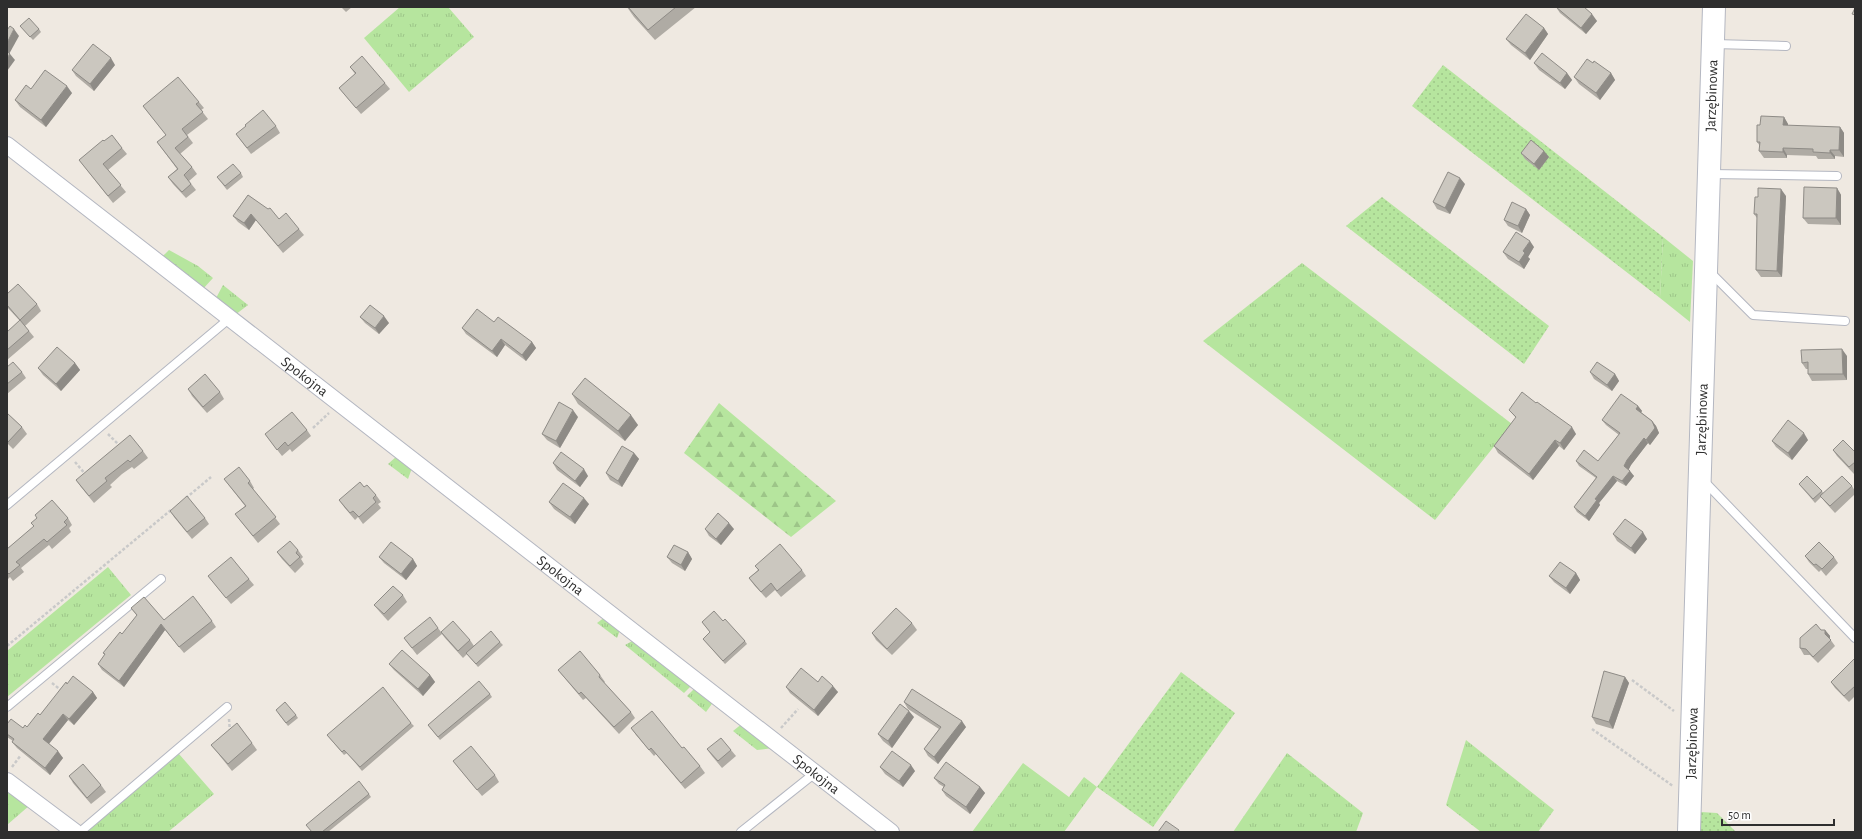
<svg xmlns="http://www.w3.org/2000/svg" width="1862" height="839" font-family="'Alegreya Sans',sans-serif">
	<defs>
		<pattern id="grass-tufts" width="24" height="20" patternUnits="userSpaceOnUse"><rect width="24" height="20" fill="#b6e59e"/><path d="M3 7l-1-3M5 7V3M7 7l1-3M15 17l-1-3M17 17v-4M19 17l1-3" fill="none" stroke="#9dc588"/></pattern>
		<pattern id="forest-firs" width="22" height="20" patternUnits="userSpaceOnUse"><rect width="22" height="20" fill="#b6e59e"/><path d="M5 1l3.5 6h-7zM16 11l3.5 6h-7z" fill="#9dc588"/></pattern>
		<pattern id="garden-dots" width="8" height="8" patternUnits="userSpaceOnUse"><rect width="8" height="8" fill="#b6e59e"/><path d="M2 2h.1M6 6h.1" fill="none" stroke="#9dc588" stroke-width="1.8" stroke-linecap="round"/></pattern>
	</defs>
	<rect width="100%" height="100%" fill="#efe9e1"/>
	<g fill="url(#grass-tufts)">
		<path d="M400,7H448L474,37L409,92L364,38Z"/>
		<path d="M1663,237L1693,261L1690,322L1660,298Z"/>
		<path d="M169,250L198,266L213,278L202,290L160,259Z"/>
		<path d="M1302,263L1512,424L1435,520L1203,341Z"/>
		<path d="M223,285L248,305L235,315L215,300Z"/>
		<path d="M397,456L412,468L408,479L388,464Z"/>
		<path d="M108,567L131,595L7,697V651Z"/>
		<path d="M605,617L620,630L617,638L597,623Z"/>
		<path d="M634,640L693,684L684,693L625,645Z"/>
		<path d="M696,687L714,701L706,712L687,696Z"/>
		<path d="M743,723L773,748L757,750L733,731Z"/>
		<path d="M1466,740L1554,810L1538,832H1481L1446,805Z"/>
		<path d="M1287,753L1363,813L1356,832H1233Z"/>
		<path d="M179,754L214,794L168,832H86Z"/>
		<path d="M1023,763L1069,797L1084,777L1097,787L1064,832H972Z"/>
		<path d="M7,787L30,805L7,825Z"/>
	</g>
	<path fill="url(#forest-firs)" d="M719,403L836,501L791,537L684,453Z"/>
	<g fill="url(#garden-dots)">
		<path d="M1443,65L1663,237L1660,298L1412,106Z"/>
		<path d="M1382,197L1549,326L1524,364L1346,226Z"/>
		<path d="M1181,672L1235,713L1153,827L1097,787Z"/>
		<path d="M1701,812L1717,813L1736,832H1701Z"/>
	</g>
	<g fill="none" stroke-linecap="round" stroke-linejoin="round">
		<defs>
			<g id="lane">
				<path d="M1714,44L1786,46"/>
				<path d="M1710,174L1837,176"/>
				<path d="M1710,272L1753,315L1845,321"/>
				<path d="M1703,480L1855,638"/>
				<path d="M7,505L230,318"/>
				<path d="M7,707L161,579"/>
				<path d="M80,832L227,707"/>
				<path d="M741,832L815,773"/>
			</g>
			<g id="street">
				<path id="s1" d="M7,145L891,832"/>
				<path d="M7,781L75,832"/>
			</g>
			<g id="secondary">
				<path id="s2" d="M1689,832L1714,7"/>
			</g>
		</defs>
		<use href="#lane" stroke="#b4b7c1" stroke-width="10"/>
		<use href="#street" stroke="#b4b7c1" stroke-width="18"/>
		<use href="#secondary" stroke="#b4b7c1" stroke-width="24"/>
		<g stroke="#c9c9c9" stroke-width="2.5" stroke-dasharray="3 2" stroke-linecap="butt">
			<path d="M313,428L329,413"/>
			<path d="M108,434L120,446"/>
			<path d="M75,462L86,475"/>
			<path d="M186,498L211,477"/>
			<path d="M7,646L171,510"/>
			<path d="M1632,680L1674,711"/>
			<path d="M52,683L62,691"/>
			<path d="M229,719L230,732"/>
			<path d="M781,728L798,709"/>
			<path d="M1592,729L1673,786"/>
			<path d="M12,767L21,755"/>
		</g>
		<use href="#lane" stroke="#fff" stroke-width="8"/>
		<use href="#street" stroke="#fff" stroke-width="16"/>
		<use href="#secondary" stroke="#fff" stroke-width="22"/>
	</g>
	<g fill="#afaba4">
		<path d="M341,7H352L346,12Z"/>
		<path d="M627,7H696L655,40L634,17Z"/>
		<path d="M1556,7L1597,21L1586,34L1560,13Z"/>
		<path d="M20,26L39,29L41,32L33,40Z"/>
		<path d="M1544,28L1548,34L1530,60L1511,45L1506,39Z"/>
		<path d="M1534,63L1567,73L1572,80L1565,89L1539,70Z"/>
		<path d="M1593,63L1611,73L1615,80L1600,100L1579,84L1574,77Z"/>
		<path d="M115,65L94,91L76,76L72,70Z"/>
		<path d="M350,67L385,83L390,89L361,114L344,94L339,88L355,74Z"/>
		<path d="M31,89L72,93L46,127L20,107L15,100Z"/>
		<path d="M199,102L204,108L201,110L208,119L187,135L193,143L180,154L192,167L197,174L189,181L196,190L186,198L173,184L168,177L177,169L157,142L166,135L143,106Z"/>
		<path d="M1784,117L1788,124V126L1840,127L1844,133V157L1835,156V159H1818L1816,156L1787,155V158H1764L1759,151L1760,146L1757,142L1760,125Z"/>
		<path d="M276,126L280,133L251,154L236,134Z"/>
		<path d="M104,141L122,148L127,154L108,170L126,192L113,203L79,160Z"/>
		<path d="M1544,151L1549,157L1539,170L1525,159L1521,153Z"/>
		<path d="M241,173L243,177L227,190L217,177Z"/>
		<path d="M1465,184L1450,214L1437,209L1433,202Z"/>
		<path d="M1837,188L1841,195V225L1808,224L1803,218Z"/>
		<path d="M248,195L279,219L299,229L304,235L283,253L256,220L249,230L238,222L233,216Z"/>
		<path d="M1786,196L1782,277H1761L1756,270L1757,218L1754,214Z"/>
		<path d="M1526,209L1530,215L1522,233L1508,226L1504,220Z"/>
		<path d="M1534,247L1528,257L1530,259L1524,269L1508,259L1503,252Z"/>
		<path d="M7,294L37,304L41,311L25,326L34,337L7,360V332L20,321L7,307Z"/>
		<path d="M360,317L389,323L379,334L365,323Z"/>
		<path d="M494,322L532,342L536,348L526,361L505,345L497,357L466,334L462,328Z"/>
		<path d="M1847,356V380L1812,381L1808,374V369H1806L1802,363Z"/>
		<path d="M75,363L80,370L61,391L43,375L38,368Z"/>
		<path d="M7,367L22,372L26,378L7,394Z"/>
		<path d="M1590,372L1615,374L1619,381L1612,391L1594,379Z"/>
		<path d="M188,389L220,392L224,399L207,413L192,396Z"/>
		<path d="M572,394L638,425L625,441L578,404Z"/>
		<path d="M1638,406L1642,411L1641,412L1652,421L1656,426L1659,433L1650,445L1648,443L1631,465L1628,470L1634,476L1626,486L1617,481L1599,503L1600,505L1589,521L1577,512L1574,507L1596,478L1579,466L1576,461H1598L1619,435L1606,425L1602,420Z"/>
		<path d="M1509,410L1576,434L1564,450L1559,446L1533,480L1498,453L1494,446L1516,418Z"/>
		<path d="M7,413L22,427L27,434L13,449L7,443Z"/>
		<path d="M578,417L560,448L547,440L542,434Z"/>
		<path d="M307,430L311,436L292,452L290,449L282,456L265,434Z"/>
		<path d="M1808,440L1792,460L1776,447L1772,441Z"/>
		<path d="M1833,450L1855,452V473L1854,474L1837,456Z"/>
		<path d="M143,451L148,458L134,469L132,467L122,474L110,485L112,487L94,503L81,487L76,480Z"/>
		<path d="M634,453L639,459L622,487L610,480L606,473Z"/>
		<path d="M553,463L588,476L580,487L557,470Z"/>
		<path d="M224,479L250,481L254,488L253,489L280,524L258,543L235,514L245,506Z"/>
		<path d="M1799,484L1822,491L1823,493L1852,486L1855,491V494L1835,513L1825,502L1821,497L1815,503Z"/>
		<path d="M364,487L376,495L381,502L378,504L381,508L363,524L358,517L355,520L344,507L339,500Z"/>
		<path d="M549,502L589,504L575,524L554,509Z"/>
		<path d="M170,511L205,518L209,524L192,539L174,517Z"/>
		<path d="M68,518L72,525L69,528L71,532L52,549L49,545L21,568L24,572L13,581L10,577L7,580V549L34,527L31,523Z"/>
		<path d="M705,529H734L721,545L709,536Z"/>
		<path d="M1613,534L1647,539L1635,554L1617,541Z"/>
		<path d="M298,550L303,557L301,559L304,564L295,573L282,559L277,552Z"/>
		<path d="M688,552L692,559L685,571L672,563L667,557Z"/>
		<path d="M1805,556L1834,557L1838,563L1826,576L1821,570L1819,572L1809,562Z"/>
		<path d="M379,557L413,559L417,566L406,580L384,563Z"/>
		<path d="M755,566L802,570L806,576L781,597L775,590L766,598L754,585L749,578L758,570Z"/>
		<path d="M1576,573L1580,580L1570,594L1554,582L1549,576Z"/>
		<path d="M208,576L249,579L254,585L231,604L213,582Z"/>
		<path d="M403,595L407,602L388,621L379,611L374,605Z"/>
		<path d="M131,608L164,620L212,621L216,627L184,653L165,630L124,687L102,670L98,664L105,655L103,653L122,634L137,616Z"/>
		<path d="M723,621L745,641L747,644L725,664L703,639L710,632L702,622Z"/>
		<path d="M912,623L917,630L892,655L876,640L872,633Z"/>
		<path d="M438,628L441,632L470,640L474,646L500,642L503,645L478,667L467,654L463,658L445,638L442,634L417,655L404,638Z"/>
		<path d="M1821,630H1825L1830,636V639L1835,646L1818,663L1810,655H1804L1800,648Z"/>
		<path d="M1855,658V696L1849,702L1835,688L1831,682Z"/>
		<path d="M389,664L430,675L435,682L423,696L394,670Z"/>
		<path d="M558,670L600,675L605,682L604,683L631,712L635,718L619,734L586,698L583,700Z"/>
		<path d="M1625,677L1629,683L1613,729L1596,724L1592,717Z"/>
		<path d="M818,682L838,692L818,716L790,693L786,687Z"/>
		<path d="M67,684L93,692L97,698L74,725L68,720L49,744L63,758L50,775L17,748L12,742L13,741L7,737V724L23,728L27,727L40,715Z"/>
		<path d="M490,694L492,697L440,740L428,725Z"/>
		<path d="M904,702L966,727L938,764L928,756L924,749L939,729L908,709Z"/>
		<path d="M278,713L296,715L298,718L288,726Z"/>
		<path d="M914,717L892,748L883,741L878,734Z"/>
		<path d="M411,723L414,726L362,771L347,753L344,755L327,735Z"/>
		<path d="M631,728L682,748L700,766L705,773L685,789L656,754L654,756L636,735Z"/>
		<path d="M252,743L257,750L232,771L216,751L211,745Z"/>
		<path d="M707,749L731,750L736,756L722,768L712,756Z"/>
		<path d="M453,761L495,775L499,782L482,796L458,767Z"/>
		<path d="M880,767L915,771L903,787L885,774Z"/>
		<path d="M69,776L101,785L106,792L91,804L73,783Z"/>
		<path d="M934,778L980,787L985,793L970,814L946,796L942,790L944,787L939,784Z"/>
		<path d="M369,794L371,797L328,832H312Z"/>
	</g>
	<g fill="#8e8b86">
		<path d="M1592,14L1597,21L1586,34L1581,28Z"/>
		<path d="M1544,28L1548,34L1530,60L1525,53Z"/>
		<path d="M14,29L19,36L8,56L7,54V43Z"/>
		<path d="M10,54L15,60L7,71V58Z"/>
		<path d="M111,58L115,65L94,91L90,84Z"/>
		<path d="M1567,73L1572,80L1565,89L1560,83Z"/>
		<path d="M1611,73L1615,80L1600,100L1596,93Z"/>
		<path d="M67,86L72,93L46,127L41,120Z"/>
		<path d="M1784,117L1788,124V132L1783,125Z"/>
		<path d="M1840,127L1844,133V157L1839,150Z"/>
		<path d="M1783,148L1787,155V158L1783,152Z"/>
		<path d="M1830,150L1835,156V159L1830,153Z"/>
		<path d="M1544,151L1549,157L1539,170L1534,164Z"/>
		<path d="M1460,178L1465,184L1450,214L1445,208Z"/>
		<path d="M1837,188L1841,195V225L1836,218Z"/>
		<path d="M1781,189L1786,196L1782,277L1777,271Z"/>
		<path d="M1526,209L1530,215L1522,233L1518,226Z"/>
		<path d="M251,214L256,220L249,230L244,223Z"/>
		<path d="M1530,241L1534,247L1528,257L1530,259L1524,269L1519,262L1523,251Z"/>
		<path d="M384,316L389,323L379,334L375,328Z"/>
		<path d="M501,339L505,345L497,357L492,351Z"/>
		<path d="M532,342L536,348L526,361L522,355Z"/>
		<path d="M1842,349L1847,356V380L1843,374Z"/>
		<path d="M75,363L80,370L61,391L56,384Z"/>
		<path d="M1615,374L1619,381L1612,391L1607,385Z"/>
		<path d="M1638,406L1642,411L1640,414L1636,409Z"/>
		<path d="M573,410L578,417L560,448L556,441Z"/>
		<path d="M631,415L638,425L625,441L618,431Z"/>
		<path d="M1652,421L1656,426L1659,433L1650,445L1646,440Z"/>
		<path d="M1572,427L1576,434L1564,450L1560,443Z"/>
		<path d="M1804,433L1808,440L1792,460L1788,453Z"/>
		<path d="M1644,438L1648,443L1631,465L1628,471L1624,466L1627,460Z"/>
		<path d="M1555,440L1559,446L1533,480L1529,474Z"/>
		<path d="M634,453L639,459L622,487L618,481Z"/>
		<path d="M584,469L588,476L580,487L575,481Z"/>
		<path d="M1630,471L1634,476L1626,486L1622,481Z"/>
		<path d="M1613,476L1617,481L1599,503L1600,505L1589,521L1585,516L1595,499Z"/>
		<path d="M584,498L589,504L575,524L570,517Z"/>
		<path d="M729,523L734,529L721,545L716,539Z"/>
		<path d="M1643,532L1647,539L1635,554L1631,548Z"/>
		<path d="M688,552L692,559L685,571L681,565Z"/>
		<path d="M413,559L417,566L406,580L401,574Z"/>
		<path d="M1576,573L1580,580L1570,594L1566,588Z"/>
		<path d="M161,624L165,630L124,687L119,681Z"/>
		<path d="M1825,630L1830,636V640L1825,634Z"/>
		<path d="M430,675L435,682L423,696L418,689Z"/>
		<path d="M1625,677L1629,683L1613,729L1609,722Z"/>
		<path d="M833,686L838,692L818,716L814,710Z"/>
		<path d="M93,692L97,698L74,725L69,719Z"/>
		<path d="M909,711L914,717L892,748L888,741Z"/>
		<path d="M63,714L68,720L47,746L43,739Z"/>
		<path d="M962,721L966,727L938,764L934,757Z"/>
		<path d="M58,751L63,758L50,775L45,768Z"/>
		<path d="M911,765L915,771L903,787L899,781Z"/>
		<path d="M980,787L985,793L970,814L966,807Z"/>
	</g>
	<g fill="#cbc7bf" stroke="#8e8b86">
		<path d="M628,7H676L648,30Z"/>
		<path d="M1556,7H1584L1592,14L1581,28Z"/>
		<path d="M1855,8V15L1852,14Z"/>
		<path d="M1526,14L1544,28L1525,53L1506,39Z"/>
		<path d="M29,18L39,29L30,37L20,26Z"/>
		<path d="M10,26L14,29L7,43V30Z"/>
		<path d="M93,44L111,58L90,84L72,70Z"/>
		<path d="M7,51L10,54L7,58Z"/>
		<path d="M1542,53L1567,73L1560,83L1534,63Z"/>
		<path d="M362,56L385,83L356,108L339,88L356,73L350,67Z"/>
		<path d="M1587,59L1593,63L1594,61L1611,73L1596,93L1574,77Z"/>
		<path d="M45,70L67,86L41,120L15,100L26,85L31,89Z"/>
		<path d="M178,77L199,102L196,104L203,112L182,129L188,137L175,148L192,167L184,175L191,184L182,192L168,177L178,169L157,142L166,135L143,106Z"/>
		<path d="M263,110L276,126L247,148L236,134L246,126L245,125Z"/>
		<path d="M1761,116L1784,117L1783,125L1840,127L1839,150H1830V153L1813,152V149L1783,148V152L1759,151L1760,142H1757V125H1760Z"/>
		<path d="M112,135L122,148L103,164L121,185L108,196L79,160L103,140L104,141Z"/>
		<path d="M1531,140L1544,151L1534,164L1521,153Z"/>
		<path d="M233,164L241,173L225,186L217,177Z"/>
		<path d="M1448,172L1460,178L1445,208L1433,202Z"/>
		<path d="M1804,187L1837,188L1836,218H1803Z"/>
		<path d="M1758,188L1781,189L1777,271L1756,270L1757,214H1754L1755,197H1758Z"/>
		<path d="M248,195L268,209L270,208L279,219L286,213L299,229L278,246L251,214L244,223L233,216Z"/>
		<path d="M1512,202L1526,209L1518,226L1504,220Z"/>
		<path d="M1516,232L1530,241L1523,251L1525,253L1519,262L1503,252Z"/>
		<path d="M18,284L37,304L20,320L7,305V294Z"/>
		<path d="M370,305L384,316L375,328L360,317Z"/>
		<path d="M477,309L494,322L498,317L532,342L522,355L501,339L492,351L462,328Z"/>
		<path d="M20,320L29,331L7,350V332Z"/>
		<path d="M57,347L75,363L56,384L38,368Z"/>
		<path d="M1842,349L1843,374H1808V362L1802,363L1801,350Z"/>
		<path d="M13,362L22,372L7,384V367Z"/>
		<path d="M1597,362L1615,374L1607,385L1590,372Z"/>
		<path d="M205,374L220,392L203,407L188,389Z"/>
		<path d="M585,378L631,415L618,431L572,394Z"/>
		<path d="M1522,392L1536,403L1537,402L1572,427L1560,443L1555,440L1529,474L1494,446L1516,417L1509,410Z"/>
		<path d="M1621,394L1638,406L1636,409L1652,421L1655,428L1646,440L1644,438L1627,460L1624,466L1630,471L1622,481L1613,476L1595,499L1597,500L1585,516L1574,507L1597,477L1576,461L1584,450L1598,461L1620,433L1602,420Z"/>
		<path d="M559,402L573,410L556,441L542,434Z"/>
		<path d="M292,412L307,430L288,446L285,442L277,450L265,434Z"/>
		<path d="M7,413L22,427L8,442L7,441Z"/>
		<path d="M1788,420L1804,433L1788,453L1772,441Z"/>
		<path d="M130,435L143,451L130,462L128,460L118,468L105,478L107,481L89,496L76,480Z"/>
		<path d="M1843,440L1855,452V462L1849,467L1833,450Z"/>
		<path d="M622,446L634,453L618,481L606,473Z"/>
		<path d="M561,452L584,469L575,481L553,463Z"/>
		<path d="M239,467L250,481L248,483L276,517L253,536L235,514L246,506L224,479Z"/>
		<path d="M1807,476L1822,491L1813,499L1799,484Z"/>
		<path d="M1842,476L1852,486L1830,506L1820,496Z"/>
		<path d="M360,482L364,487L367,485L376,495L373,498L376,502L359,517L353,511L350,513L339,500Z"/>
		<path d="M563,483L584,498L570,517L549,502Z"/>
		<path d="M187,496L205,518L187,532L170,511Z"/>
		<path d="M52,500L68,518L64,522L67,525L47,542L44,539L16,562L20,565L9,574L7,572V549L34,526L31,523L37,518L35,515Z"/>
		<path d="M718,513L729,523L716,539L705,529Z"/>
		<path d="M1625,519L1643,532L1631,548L1613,534Z"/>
		<path d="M290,541L298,550L296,553L300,557L290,566L277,552Z"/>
		<path d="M391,542L413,559L401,574L379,557Z"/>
		<path d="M1819,542L1834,557L1822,569L1816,564L1814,565L1805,556Z"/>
		<path d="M780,544L802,570L777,591L771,583L761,592L749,578L759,570L755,566Z"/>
		<path d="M674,545L688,552L681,565L667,557Z"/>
		<path d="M231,557L249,579L226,598L208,576Z"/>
		<path d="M1560,562L1576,573L1566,588L1549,576Z"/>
		<path d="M393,586L403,595L384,614L374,605Z"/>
		<path d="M193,596L212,621L179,647L161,624L119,681L98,664L105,654L103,653L120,632L122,634L137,615L131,608L144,597L164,620Z"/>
		<path d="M896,608L912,623L887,649L872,633Z"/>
		<path d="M714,611L723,621L725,619L745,641L723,661L703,639L710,632L702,622Z"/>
		<path d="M430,617L438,628L412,648L404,638Z"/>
		<path d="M453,621L470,640L458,651L441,632Z"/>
		<path d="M1816,624L1821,630H1825V634L1831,640L1813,657L1806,649L1800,648V638Z"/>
		<path d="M491,631L500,642L476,664L466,653Z"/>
		<path d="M402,650L430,675L418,689L389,664Z"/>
		<path d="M580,651L600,675L599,677L631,712L614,727L581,692L579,694L558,670Z"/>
		<path d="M1855,658V686L1844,696L1831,682Z"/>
		<path d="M801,668L818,682L822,676L833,686L814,710L786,687Z"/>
		<path d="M1604,671L1625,677L1609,722L1592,717Z"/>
		<path d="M73,676L93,692L69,719L63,714L43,739L58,751L45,768L12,742L14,739L7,734V724L11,719L23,728L25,725L27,727L38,713L40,715L66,682L67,684Z"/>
		<path d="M479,681L490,694L438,737L428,725Z"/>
		<path d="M383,687L411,723L360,767L344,750L342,752L327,735Z"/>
		<path d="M912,689L962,721L934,757L924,749L941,727L904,702Z"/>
		<path d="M285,702L296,715L286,723L276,710Z"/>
		<path d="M900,704L909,711L888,741L878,734Z"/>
		<path d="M652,711L682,748L684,747L700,766L681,783L651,748L649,750L631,728Z"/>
		<path d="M237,723L252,743L228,764L211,745Z"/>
		<path d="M721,738L731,750L718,761L707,749Z"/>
		<path d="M471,746L495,775L477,790L453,761Z"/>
		<path d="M892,751L911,765L899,781L880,767Z"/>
		<path d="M946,762L980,787L966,807L942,790L945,785L934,778Z"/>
		<path d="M83,764L101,785L87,798L69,776Z"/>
		<path d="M359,781L369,794L322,832H312L306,825Z"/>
		<path d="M1166,821L1179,830L1178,832H1158Z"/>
	</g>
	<g text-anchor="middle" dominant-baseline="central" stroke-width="3" stroke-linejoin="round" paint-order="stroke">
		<g font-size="15" fill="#2e2e2e" stroke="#fff">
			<text stroke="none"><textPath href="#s2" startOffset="737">Jarzębinowa</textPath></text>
			<text stroke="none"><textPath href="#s1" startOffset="377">Spokojna</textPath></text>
			<text stroke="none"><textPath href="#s2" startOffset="413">Jarzębinowa</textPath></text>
			<text stroke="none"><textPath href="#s1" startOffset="701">Spokojna</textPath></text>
			<text stroke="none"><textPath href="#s2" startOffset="89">Jarzębinowa</textPath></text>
			<text stroke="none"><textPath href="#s1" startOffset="1025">Spokojna</textPath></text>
		</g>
	</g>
	<rect width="1862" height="839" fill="none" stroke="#2e2e2e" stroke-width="16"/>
	<path d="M1722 819v6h112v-6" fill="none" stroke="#2e2e2e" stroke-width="2"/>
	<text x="1728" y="819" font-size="12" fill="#2e2e2e" stroke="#ffffff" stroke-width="3" paint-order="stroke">50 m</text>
</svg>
